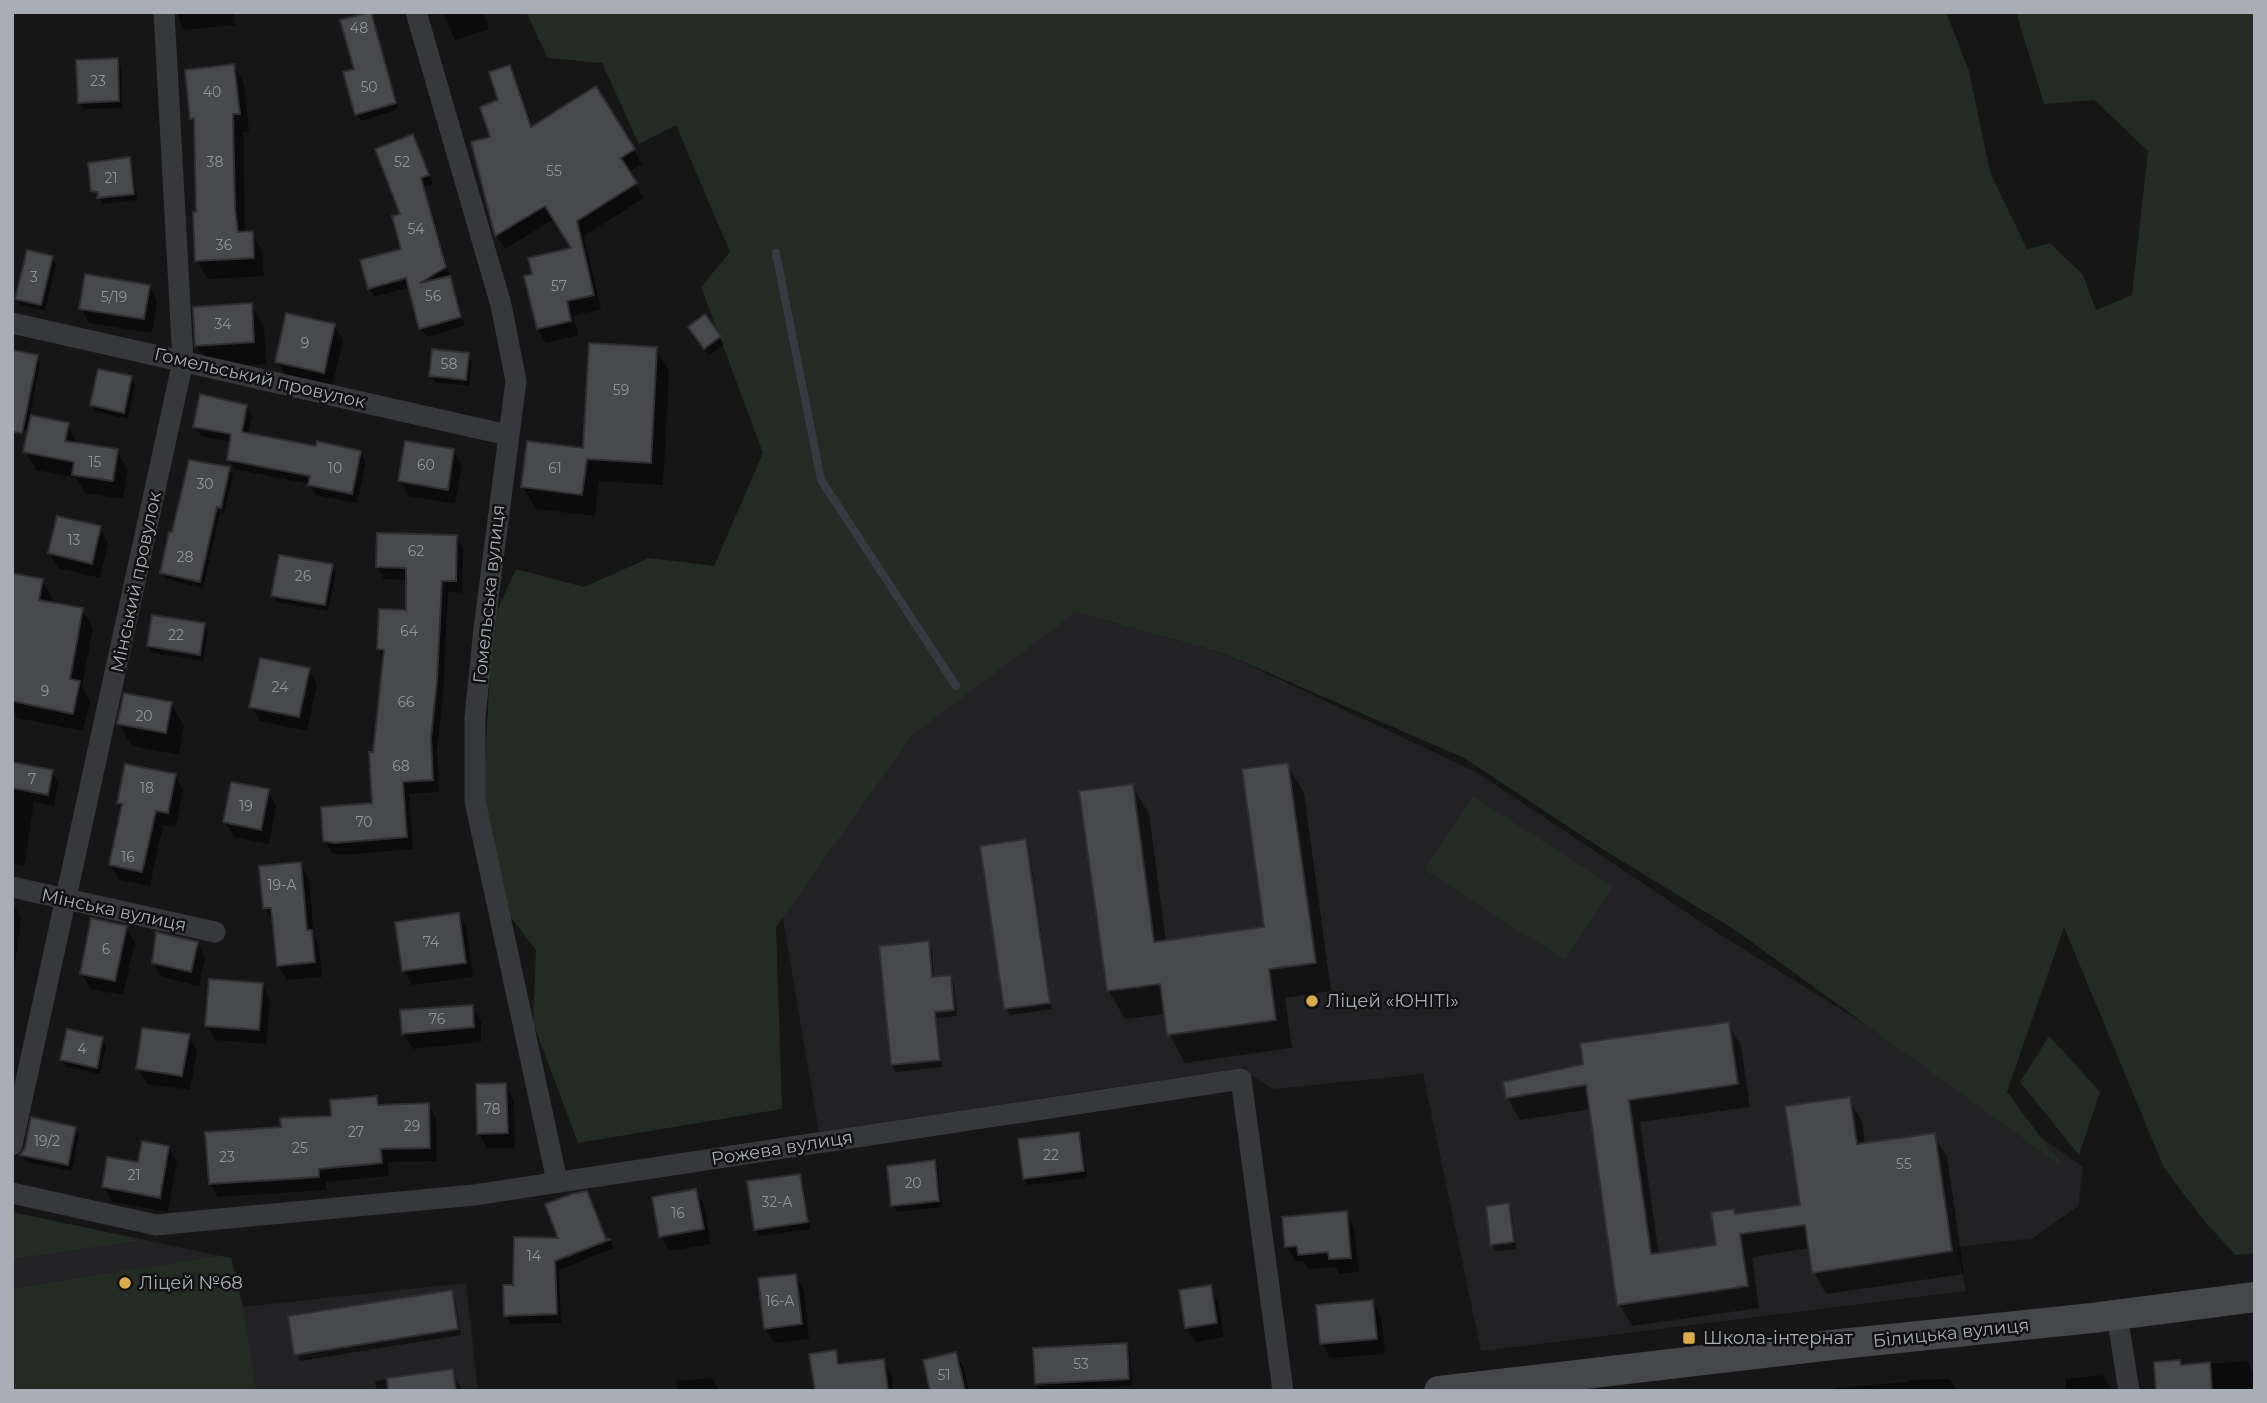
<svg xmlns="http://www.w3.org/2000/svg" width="2267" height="1403" font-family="Montserrat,sans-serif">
	<rect width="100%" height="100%" fill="#161617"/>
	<g fill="#222224">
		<path d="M1076,612L1223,653L1476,772L1719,934L1993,1103L2083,1167L2078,1206L2033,1238L1957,1247L1966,1291L1481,1351L1423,1074L1273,1089L1248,1073L1247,1067L819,1132L775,873L927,703Z"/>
		<path d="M12,1212L231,1258L243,1307L466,1283L478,1391H12Z"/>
	</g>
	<g fill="#242b25">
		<path d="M526,12H1946L1969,71L1990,172L2027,249L2050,243L2083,275L2096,310L2132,295L2148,151L2094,100L2044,104L2016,12H2255V1253L2236,1255L2205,1222L2164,1168L2064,927L2007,1092L2063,1167L1735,930L1604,850L1464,758L1223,653L1076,612L912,735L776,927L782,1109L578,1143L533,1023L536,950L503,907L483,799L493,619L516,569L584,587L649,558L714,566L763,453L701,287L730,252L676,125L639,144L602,63L548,58Z"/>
		<path d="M1473,796L1613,887L1565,960L1425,870Z"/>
		<path d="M2049,1036L2100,1092L2079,1155L2020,1082Z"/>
		<path d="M12,1212L143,1240L12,1259Z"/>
		<path d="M218,1256L231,1258L243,1307L256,1391H12V1289Z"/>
	</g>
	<g fill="#0007">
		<path d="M177,12H233L235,25L183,30Z"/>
		<path d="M443,12H483L489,29L455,40Z"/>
		<path d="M370,14L373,20L399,109L361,121L357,114Z"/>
		<path d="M117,60L121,67L122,108L83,109L79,102Z"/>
		<path d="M234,66L244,84L249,131L243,132L245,233H252L262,251L264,276L207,279L197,261L196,126L192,118Z"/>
		<path d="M509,67L517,81L533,128L596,89L642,164L628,173L644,198L584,236L601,309L573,316L578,335L546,343L538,329L534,275L573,249L554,219L505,249L497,236L473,143L492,138Z"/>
		<path d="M417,145L433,184L425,187L450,276L449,277L454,287L465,326L426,337L421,328L410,287L374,297L369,288L404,250L403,215Z"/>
		<path d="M129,159L133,166L137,200L103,204L93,190Z"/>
		<path d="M52,257L56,264L45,311L21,305L17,298Z"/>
		<path d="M149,286L157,301L152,333L89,323L81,308Z"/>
		<path d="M251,305L264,327L266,364L210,368L197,345Z"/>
		<path d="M704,317L724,344L709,355L694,334Z"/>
		<path d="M334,326L343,340L332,387L286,376L277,361Z"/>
		<path d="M656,349L669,371L663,485L599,481L595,516L536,509L523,487L585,450Z"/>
		<path d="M468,355L472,362L469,386L435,382L431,375Z"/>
		<path d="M37,357L40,363L30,416L67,424L78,445L117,451L128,470L123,499L85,493L76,478L36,470L25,451L30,430L12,427Z"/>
		<path d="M131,377L135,384L128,419L96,412L92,405Z"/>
		<path d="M246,406L252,416L248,434L318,448L360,452L366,462L357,503L315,495L310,484L234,469L229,460L232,442L201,436L195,426Z"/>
		<path d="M453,450L462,465L455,504L409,496L400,481Z"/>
		<path d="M229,468L233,475L224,514L220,513L203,588L166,579L162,573Z"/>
		<path d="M100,528L108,543L100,578L58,568L50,553Z"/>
		<path d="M456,537L463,549L462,593L448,592L443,694L437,751L439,792L409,794L413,849L342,855L332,853L325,841L374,805V754L384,658L379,649L407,612L408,580L384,579L377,567Z"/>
		<path d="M332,566L336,573L328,611L277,602L273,595Z"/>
		<path d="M42,581L53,599L52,604L82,610L93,628L82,687L90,701L83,731L18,718L12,708V675Z"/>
		<path d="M204,625L208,632L203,661L153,653L149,646Z"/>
		<path d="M309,670L317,684L307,731L260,721L251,706Z"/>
		<path d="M171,703L184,726L179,755L132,746L119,724Z"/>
		<path d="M12,764L52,771L58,783L54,806L34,802L24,866L12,864Z"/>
		<path d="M1287,765L1304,793L1331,991L1285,998L1292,1048L1185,1063L1169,1034L1166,1014L1125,1019L1109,991L1132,786L1149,814L1166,942L1266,928Z"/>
		<path d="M175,775L183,790L176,827L163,825L150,886L119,880L111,865L123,809L119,803Z"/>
		<path d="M268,791L276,806L269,844L234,837L225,822Z"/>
		<path d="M1025,841L1029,848L1052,1009L1010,1015L1006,1009Z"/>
		<path d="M300,864L309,879L314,937L319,947L322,977L287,980L278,965L273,923L265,908Z"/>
		<path d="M12,907H15L21,918L12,987Z"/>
		<path d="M459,915L467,930L473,977L412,985L404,971Z"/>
		<path d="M126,928L135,942L123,995L90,989L82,974Z"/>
		<path d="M197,943L205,958L199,986L162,977L153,963Z"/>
		<path d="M928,943L932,950L934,978L950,977L954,983L957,1016L937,1018L942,1067L896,1072L892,1065Z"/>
		<path d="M262,985L270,1000L266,1044L215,1040L207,1025Z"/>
		<path d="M473,1007L481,1022V1042L413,1049L404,1034L402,1012Z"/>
		<path d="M1728,1024L1741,1046L1750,1107L1640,1122L1659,1255L1718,1247L1733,1211L1737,1216L1802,1207L1849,1099L1862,1121L1865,1145L1934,1135L1947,1157L1964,1274L1826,1294L1814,1272L1810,1248L1752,1257L1759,1308L1632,1326L1619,1304L1591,1109L1520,1120L1507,1097L1585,1065Z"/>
		<path d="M189,1036L197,1051L190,1090L147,1084L138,1069Z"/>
		<path d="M102,1039L106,1046L100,1074L66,1067L62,1060Z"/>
		<path d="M505,1085L514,1100L515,1148H487L479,1133Z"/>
		<path d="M376,1098L380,1106L428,1105L436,1118L437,1161L388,1162L389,1176L326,1182V1190L218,1197L210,1184L283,1129L333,1117Z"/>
		<path d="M75,1128L79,1135L72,1171L26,1162L22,1155Z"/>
		<path d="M1078,1133L1082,1140L1087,1178L1028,1185L1024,1178Z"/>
		<path d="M168,1147L177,1162L168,1212L112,1202L104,1187Z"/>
		<path d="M934,1162L938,1169L942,1207L897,1212L893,1205Z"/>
		<path d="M799,1176L803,1182L810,1229L760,1236L756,1229Z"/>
		<path d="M695,1191L704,1205L711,1244L669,1251L661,1236Z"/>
		<path d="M591,1202L607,1240H610L614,1248L559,1270L561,1323L511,1324L506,1316Z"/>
		<path d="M1508,1205L1512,1212L1516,1249L1496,1251L1492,1245Z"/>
		<path d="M1346,1213L1354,1228L1359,1272L1339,1274L1335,1267L1308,1269L1303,1261H1296L1287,1247Z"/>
		<path d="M795,1276L804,1290L809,1339L774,1343L765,1328Z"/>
		<path d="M1210,1287L1218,1302L1224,1337L1196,1342L1187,1327Z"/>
		<path d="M451,1292L455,1299L461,1335L300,1361L296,1354Z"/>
		<path d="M1373,1302L1381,1317L1385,1354L1330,1358L1322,1344Z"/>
		<path d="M1126,1345L1130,1352L1132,1386L1040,1390L1036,1383Z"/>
		<path d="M835,1352L843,1366L883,1361L892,1376L893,1391H815Z"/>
		<path d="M956,1354L964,1369L969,1391H931Z"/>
		<path d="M2247,1361L2255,1375V1391H2158L2182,1366Z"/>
		<path d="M452,1371L463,1391H377L375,1381Z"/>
		<path d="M2103,1375L2112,1391H2066L2065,1379Z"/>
		<path d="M712,1378L719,1391H677L676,1381Z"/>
		<path d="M1950,1379L1957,1391H1835V1388L1907,1382V1380Z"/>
	</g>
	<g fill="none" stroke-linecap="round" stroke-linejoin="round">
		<path stroke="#343c42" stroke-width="8" d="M776,253L821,480L956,686"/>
	</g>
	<g fill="#48494c" stroke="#303033" stroke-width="2">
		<path d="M371,12L396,103L355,115L343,72L354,69L340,20Z"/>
		<path d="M118,58L119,101L78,103L76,60Z"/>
		<path d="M234,64L240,114H233L235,210L238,232L253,231L254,258L195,261L193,212H196L194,118L190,119L185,70Z"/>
		<path d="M510,65L531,127L596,86L635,149L621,158L637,183L577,221L594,295L567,301L571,321L537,329L524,276L532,274L528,258L571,248L545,206L495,236L471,142L490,137L480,107L498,100L489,72Z"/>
		<path d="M413,134L429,175L421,178L446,267L420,283L450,276L461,317L419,329L406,278L368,289L360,260L401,249L392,216L400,214L375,149Z"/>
		<path d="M130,157L134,194L97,198L98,192L91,191L88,163Z"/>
		<path d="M27,250L53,256L41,305L15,299Z"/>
		<path d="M85,274L150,285L144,319L79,309Z"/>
		<path d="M252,303L254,342L195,346L193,307Z"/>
		<path d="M286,313L335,324L324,373L275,362Z"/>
		<path d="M705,314L721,336L704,349L688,327Z"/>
		<path d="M589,343L657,347L651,463L587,459L582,495L521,487L527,441L583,448Z"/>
		<path d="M432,349L469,353L466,380L429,376Z"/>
		<path d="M12,350L38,355L22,433L12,432Z"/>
		<path d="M98,369L132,376L124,413L90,405Z"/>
		<path d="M200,394L247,405L242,432L316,446L317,441L361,451L352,494L308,485L310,476L227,460L231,434L193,427Z"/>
		<path d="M31,415L69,423L65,441L118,449L113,481L72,475L74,462L23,452Z"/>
		<path d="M405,441L454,449L448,490L398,481Z"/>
		<path d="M189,460L230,467L221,508L217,507L200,582L160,573L169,532H172Z"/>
		<path d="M57,516L101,526L92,564L48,553Z"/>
		<path d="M377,533L457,535L456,581H442L437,680L431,738L433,780L403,782L407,837L334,843L323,841L321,807L372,803L369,752H373L384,650L377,649L379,609L406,610V568L376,567Z"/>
		<path d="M279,555L333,564L325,605L271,596Z"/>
		<path d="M12,573L43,579L39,600L83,608L70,679L80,681L73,714L12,701Z"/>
		<path d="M152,615L205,623L200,655L147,646Z"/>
		<path d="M260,658L310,668L299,717L249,707Z"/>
		<path d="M124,693L172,702L166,733L117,724Z"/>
		<path d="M12,762L53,770L48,795L12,788Z"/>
		<path d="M1288,763L1316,963L1269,969L1276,1020L1167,1035L1160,984L1107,991L1079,791L1133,784L1154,942L1264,927L1242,769Z"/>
		<path d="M125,764L176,774L168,813L156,811L142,872L109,865L122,804L117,803Z"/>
		<path d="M231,782L269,789L261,830L223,822Z"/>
		<path d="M1026,839L1050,1003L1004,1009L980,846Z"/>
		<path d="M301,862L307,930H312L315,962L277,966L271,908H263L259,866Z"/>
		<path d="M459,913L466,963L402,971L395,922Z"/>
		<path d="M91,918L127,926L115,981L80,974Z"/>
		<path d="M156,932L198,942L191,972L152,963Z"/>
		<path d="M929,941L932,977L951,975L954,1010L935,1012L940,1060L891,1065L879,946Z"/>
		<path d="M209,979L263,983L259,1030L205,1026Z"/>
		<path d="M473,1005L474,1027L402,1034L400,1010Z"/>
		<path d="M1729,1022L1738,1084L1629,1100L1651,1254L1716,1245L1711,1212L1734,1209L1735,1214L1800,1205L1785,1106L1850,1097L1857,1144L1935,1133L1952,1251L1812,1273L1805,1225L1740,1234L1748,1286L1617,1305L1586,1085L1506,1098L1503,1082L1583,1064L1580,1043Z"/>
		<path d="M142,1028L190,1034L182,1076L136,1069Z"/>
		<path d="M67,1029L103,1037L97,1068L60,1060Z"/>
		<path d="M506,1083L508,1133L477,1134L476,1084Z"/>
		<path d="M377,1096L378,1105L429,1103L430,1148L381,1149L382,1163L319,1169V1177L209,1184L205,1132L281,1127L280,1118L331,1116L330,1100Z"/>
		<path d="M31,1117L76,1127L68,1165L20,1155L25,1148Z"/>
		<path d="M1079,1132L1084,1171L1023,1179L1018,1139Z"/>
		<path d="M142,1141L169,1146L160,1198L102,1187L107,1157L138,1162Z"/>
		<path d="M935,1160L939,1201L891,1206L887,1166Z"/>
		<path d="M800,1174L808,1222L754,1230L747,1181Z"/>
		<path d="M696,1189L704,1229L659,1237L652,1197Z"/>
		<path d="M587,1191L606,1239H611L555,1261L557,1314L504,1316L503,1285H513L514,1237L558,1238L545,1204L572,1194Z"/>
		<path d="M1509,1203L1514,1242L1490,1245L1486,1206Z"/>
		<path d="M1347,1211L1351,1258L1329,1259L1328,1252L1298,1255L1297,1246L1285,1247L1282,1217Z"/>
		<path d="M796,1274L802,1324L764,1329L758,1278Z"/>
		<path d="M1211,1285L1217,1323L1185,1328L1179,1290Z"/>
		<path d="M452,1290L458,1329L294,1355L288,1316Z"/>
		<path d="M1373,1300L1377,1339L1320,1344L1316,1305Z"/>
		<path d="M1127,1343L1129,1379L1035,1384L1033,1348Z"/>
		<path d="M836,1350L838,1364L884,1359L888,1391H815L809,1354Z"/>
		<path d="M956,1352L965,1391H930L923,1360Z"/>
		<path d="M2180,1360L2181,1365L2210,1362L2212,1391H2156L2154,1362Z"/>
		<path d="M453,1369L456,1391H388L387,1378Z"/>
	</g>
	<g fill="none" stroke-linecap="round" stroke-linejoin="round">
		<g stroke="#37383c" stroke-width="21">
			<path d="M416,12L501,305L516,381L484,629L475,717V801L557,1181"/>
			<path d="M12,323L508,435"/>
			<path d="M12,887L215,932"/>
			<path d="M12,1145L183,361L164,12"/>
			<path d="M12,1193L156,1225L474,1195L1241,1079L1283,1391"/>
			<path d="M2117,1315L2129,1391"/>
		</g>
		<path stroke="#45474b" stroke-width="30" d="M1439,1391L1841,1344L2092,1318L2255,1297"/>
	</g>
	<g fill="#daad4a" stroke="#111112" stroke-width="2.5">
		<circle cx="1312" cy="1001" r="7"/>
		<circle cx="125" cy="1283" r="7"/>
		<rect x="1682" y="1331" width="14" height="14" rx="3.5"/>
	</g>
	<g text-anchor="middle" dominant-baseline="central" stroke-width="5" stroke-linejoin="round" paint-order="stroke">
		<g font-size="14" fill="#91949b">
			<text x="359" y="28">48</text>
			<text x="98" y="81">23</text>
			<text x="369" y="87">50</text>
			<text x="212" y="92">40</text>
			<text x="215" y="162">38</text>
			<text x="402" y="162">52</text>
			<text x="554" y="171">55</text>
			<text x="111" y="178">21</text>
			<text x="416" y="229">54</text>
			<text x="224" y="245">36</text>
			<text x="34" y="277">3</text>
			<text x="559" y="286">57</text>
			<text x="433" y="296">56</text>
			<text x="114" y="297">5/19</text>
			<text x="223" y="324">34</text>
			<text x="305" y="343">9</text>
			<text x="449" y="364">58</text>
			<text x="621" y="390">59</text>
			<text x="95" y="462">15</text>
			<text x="426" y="465">60</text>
			<text x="335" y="468">10</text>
			<text x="555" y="468">61</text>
			<text x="205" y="484">30</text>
			<text x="74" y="540">13</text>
			<text x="416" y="551">62</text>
			<text x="185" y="557">28</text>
			<text x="303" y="576">26</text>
			<text x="409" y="631">64</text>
			<text x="176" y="635">22</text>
			<text x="280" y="687">24</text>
			<text x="45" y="691">9</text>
			<text x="406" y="702">66</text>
			<text x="144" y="716">20</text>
			<text x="401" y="766">68</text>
			<text x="32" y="779">7</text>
			<text x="147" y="788">18</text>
			<text x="246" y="806">19</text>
			<text x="364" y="822">70</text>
			<text x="128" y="857">16</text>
			<text x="282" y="885">19-А</text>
			<text x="431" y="942">74</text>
			<text x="106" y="949">6</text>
			<text x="437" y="1019">76</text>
			<text x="82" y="1049">4</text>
			<text x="492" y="1109">78</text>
			<text x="412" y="1126">29</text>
			<text x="356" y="1132">27</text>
			<text x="47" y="1141">19/2</text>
			<text x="300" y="1148">25</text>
			<text x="1051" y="1155">22</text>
			<text x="227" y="1157">23</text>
			<text x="1904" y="1164">55</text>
			<text x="134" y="1175">21</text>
			<text x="913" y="1183">20</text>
			<text x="777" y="1202">32-А</text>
			<text x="678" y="1213">16</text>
			<text x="534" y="1256">14</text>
			<text x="780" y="1301">16-А</text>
			<text x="1081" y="1364">53</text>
			<text x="944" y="1375">51</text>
		</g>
		<g font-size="18" fill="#a9adb5" stroke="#111112">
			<text transform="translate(260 378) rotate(13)">Гомельський провулок</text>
			<text transform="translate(136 582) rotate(-78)">Мінський провулок</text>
			<text transform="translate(489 594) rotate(-84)">Гомельська вулиця</text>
			<text transform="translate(114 910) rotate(12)">Мінська вулиця</text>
			<text transform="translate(782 1148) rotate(-9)">Рожева вулиця</text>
			<text transform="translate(1951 1333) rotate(-6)">Білицька вулиця</text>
		</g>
		<g font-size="18" fill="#a9adb5" stroke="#111112" text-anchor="start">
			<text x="1326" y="1001">Ліцей «ЮНІТІ»</text>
			<text x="139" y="1283">Ліцей №68</text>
			<text x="1703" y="1338">Школа-інтернат</text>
		</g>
	</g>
	<rect width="2267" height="1403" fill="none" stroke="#a9adb5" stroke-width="28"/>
</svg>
